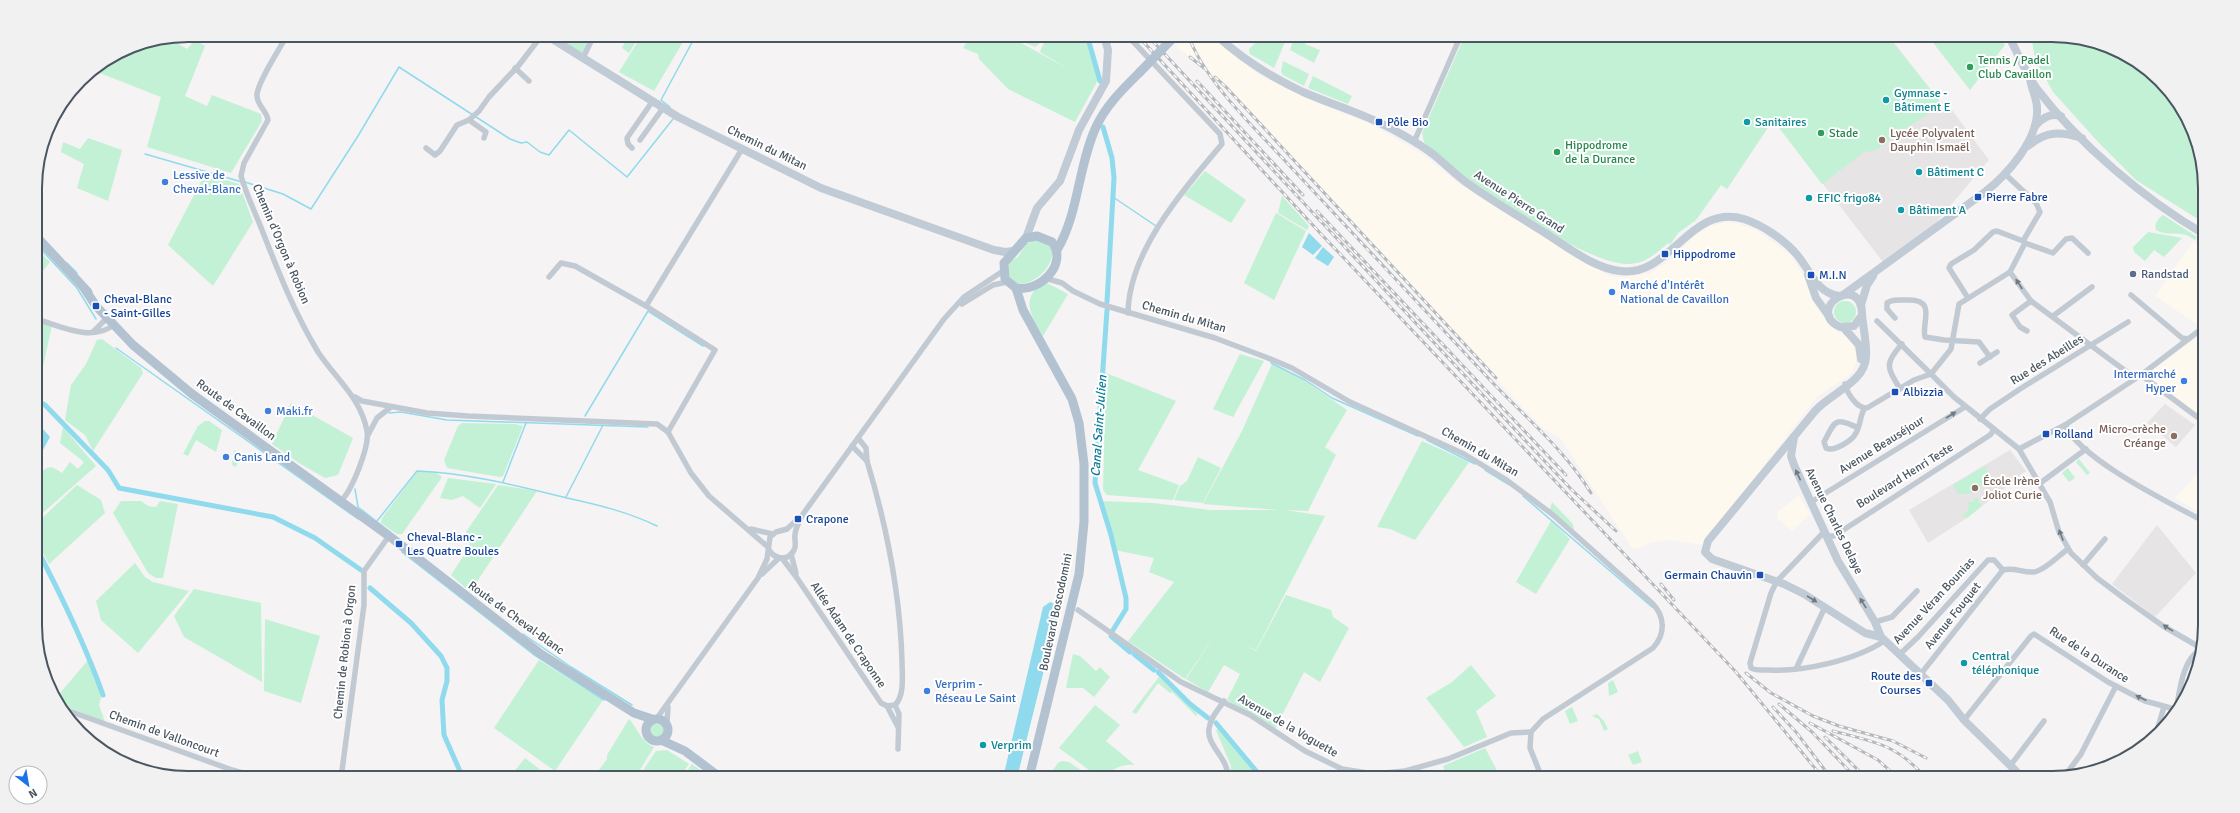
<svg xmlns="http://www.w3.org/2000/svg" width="2240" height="813" font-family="Signika,sans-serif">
	<rect width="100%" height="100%" fill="#f5f3f3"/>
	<g fill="#fdf9ef">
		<path d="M1186,35H1212L1259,75L1327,107L1367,122L1424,155L1458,183L1609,276L1626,277L1650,273L1668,262L1696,234L1711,226L1727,222L1739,224L1756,230L1790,254L1806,280L1815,304L1829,325L1850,339L1858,355L1853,372L1817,397L1702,545L1671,540L1650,543L1638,549L1632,548L1561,439L1541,427L1223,86L1176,46Z"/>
		<path d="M2193,242L2204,249V329L2155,296Z"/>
		<path d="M2204,332V419L2149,378L2147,374Z"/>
		<path d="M2205,465V515L2175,498Z"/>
		<path d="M1799,496L1810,514L1792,531L1777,518V512Z"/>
	</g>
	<g fill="#e6e4e5">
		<path d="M1832,35H1888L1942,104L1946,102L1989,160L1933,226L1883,262L1773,119Z"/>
		<path d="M2165,404L2195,425L2176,447L2147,423Z"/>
		<path d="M2010,450L2026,471L1967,518L1928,543L1909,510Z"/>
		<path d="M2157,525L2196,573L2155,617L2112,584Z"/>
	</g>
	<g fill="#c3f1d5">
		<path d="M553,35H592L583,54Z"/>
		<path d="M629,35H640L629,53L622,48Z"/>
		<path d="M642,35H687L654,91L619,72Z"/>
		<path d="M971,35H1007L1070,70L1040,52L1047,35H1086L1098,80L1075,122L1008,89L979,59L978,54L963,48Z"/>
		<path d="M1008,35H1044L1040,43L1035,47Z"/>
		<path d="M1263,35H1288L1274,68L1250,54L1249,49Z"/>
		<path d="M1295,35H1308L1305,44L1320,50L1314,63L1290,50Z"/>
		<path d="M1465,35H1887L1942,104L1874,151L1864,152L1822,184L1773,120L1727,189L1721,185L1696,220L1678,233L1670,245L1668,243C1656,254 1643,265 1626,264C1580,262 1459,177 1426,144C1423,142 1423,136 1422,133Z"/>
		<path d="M1927,35H1998L2005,45L1970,90Z"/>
		<path d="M2031,35H2052L2101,43L2137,61L2167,87L2189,120L2204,168V223L2136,180L2100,144L2053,92L2035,59Z"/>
		<path d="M170,39L187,49L195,40L205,46L185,96L207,106L212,95L261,114L262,121L231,173L147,147L161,97L92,70L130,47Z"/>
		<path d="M1283,61L1309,74L1304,86L1283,75L1281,72Z"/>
		<path d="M1313,76L1352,96L1348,104L1308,88Z"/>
		<path d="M88,138L122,150L108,201L77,188L84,164L61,152L63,142L80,149Z"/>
		<path d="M1205,171L1246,200L1231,223L1184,195Z"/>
		<path d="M205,174L239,184L253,222L213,286L168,245Z"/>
		<path d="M1282,196L1309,226L1307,230L1278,213Z"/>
		<path d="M1276,213L1306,231L1274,300L1244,283Z"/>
		<path d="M2163,215L2197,237L2195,240C2178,228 2171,238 2156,230C2154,223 2158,219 2163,215Z"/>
		<path d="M2148,232L2182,238L2164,257L2154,250L2145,261L2134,252L2133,247Z"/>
		<path d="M1035,240C1073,244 1039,289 1017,283L1009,276V262L1018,257L1026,244Z"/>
		<path d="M36,248L50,262L36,280Z"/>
		<path d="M1045,282L1068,294L1043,336C1031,316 1019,297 1045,282Z"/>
		<circle cx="1845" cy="312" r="11"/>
		<path d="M36,320L52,325L37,395Z"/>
		<path d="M102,339L141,368L143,373L93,451L85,435L65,420L71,385L86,364L97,340Z"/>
		<path d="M1240,354L1264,361L1233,417L1213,409Z"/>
		<path d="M1272,364L1305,381L1347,410L1325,447L1336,455L1308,511L1285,510L1325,516L1256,650L1247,646L1256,651L1286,595L1331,610L1333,617L1349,628L1320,682L1304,672L1275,729L1227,700L1240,674L1224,665L1208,692L1186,679L1218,630L1185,679L1128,641L1174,582L1149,572L1154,558L1115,550L1112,534L1101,501L1153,503L1210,510H1278L1203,504L1242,431Z"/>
		<path d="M1106,373L1176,401L1138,470L1179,485L1173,500L1107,495L1103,490Z"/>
		<path d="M291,403L353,438L338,475L325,478L299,463L272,444Z"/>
		<path d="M205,421H209L222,430L216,452L196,440L188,456L183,454L198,426Z"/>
		<path d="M462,423L515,424L523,426L503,476L500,477L447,468L444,460L458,426Z"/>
		<path d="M63,427L96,466L37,518V475C49,466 49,464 62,473L70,462L78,469L84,462L60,443Z"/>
		<path d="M1422,441L1469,462L1415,540L1390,529L1377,527Z"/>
		<path d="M234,450L241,454L236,467L232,465Z"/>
		<path d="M1198,457L1221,468L1203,503L1174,500L1180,486L1187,481Z"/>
		<path d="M2079,459L2090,473L2087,475L2076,462Z"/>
		<path d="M1985,466L1992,478L1970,494H1958L1953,485Z"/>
		<path d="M2068,468L2075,478L2069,482L2062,473Z"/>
		<path d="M417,472H435L442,477L402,534H397L381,523L382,518Z"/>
		<path d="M448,478L496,484L480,508L463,496L452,500L440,498Z"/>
		<path d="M77,485L101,500L105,513L49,564L37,542V523Z"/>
		<path d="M498,485L537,491L470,592L451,575L470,546L466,532Z"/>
		<path d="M1974,498H1979L1978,501L1982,506L1967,518L1963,515L1968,511V502H1974Z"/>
		<path d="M121,501H141L148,506L156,507L160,501L178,504L163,578H156L148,573L113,513Z"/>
		<path d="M1552,502L1573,524L1574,530L1550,509Z"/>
		<path d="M1551,521L1570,539L1536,594L1516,582Z"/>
		<path d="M135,563L145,577L153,582L189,591L138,653L101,620L96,601Z"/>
		<path d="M194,589L261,603L262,682L184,637L174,616Z"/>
		<path d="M265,619L320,636L301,703L264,691Z"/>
		<path d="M1073,654L1080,656L1096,671L1100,667L1110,677L1094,697L1083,688H1066Z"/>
		<path d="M89,659L102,694L99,705L105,722L58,703L55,699Z"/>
		<path d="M539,660L603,700L555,771L494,728Z"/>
		<path d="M1471,665L1496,696L1476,711L1487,737L1464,747L1426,698L1452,682Z"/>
		<path d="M1159,677L1198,714L1196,716L1172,692L1170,693L1158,683L1136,714L1132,712Z"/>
		<path d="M1613,680L1618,692L1609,696L1608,683Z"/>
		<path d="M1095,705L1120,725L1106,741L1135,765C1123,764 1112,768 1105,778H1100L1059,748Z"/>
		<path d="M1572,707L1578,721L1570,724L1565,711Z"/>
		<path d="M1597,714L1604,721L1608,729L1604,731L1599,719L1592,716Z"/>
		<path d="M629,719C638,729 641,742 654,747L635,778H593L607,759V755Z"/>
		<path d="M653,724H663L665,729L663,735L657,737L652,735L650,729Z"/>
		<path d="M1219,728L1260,778H1230L1231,766L1216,730Z"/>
		<path d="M1485,748L1501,778H1448L1443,766Z"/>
		<path d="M667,750L689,764L679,778H638L656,751Z"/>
		<path d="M1638,751L1642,762L1633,765L1628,755Z"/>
		<path d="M525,758L546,774L543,778H509Z"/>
		<path d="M1062,761L1069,762L1092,778H1047L1058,763Z"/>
		<path d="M692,764L711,778H682Z"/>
		<path d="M348,770L355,774L357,778H345L346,772Z"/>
	</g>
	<g fill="#90daee">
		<path d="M1309,233L1322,246L1313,255L1302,247Z"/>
		<path d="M1323,247L1334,257L1328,266L1315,258Z"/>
		<path d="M42,428L50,437L37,461V437Z"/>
		<path d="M1050,602L1059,606V610L1017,778H1003L1043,607Z"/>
	</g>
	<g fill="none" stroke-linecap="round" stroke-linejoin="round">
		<g stroke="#90daee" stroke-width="1.5">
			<path d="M670,107L661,100L696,35"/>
			<path d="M145,154L242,182"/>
			<path d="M245,182L283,194L311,209L358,136L399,67L510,139L521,143L527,142L540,152L549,155L569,130L627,177L673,119"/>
			<path d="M1113,197L1156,226"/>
			<path d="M36,229L40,234"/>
			<path d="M36,244L77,288L96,319"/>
			<path d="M67,263L77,273"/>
			<path d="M116,348L358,519"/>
			<path d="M1271,363L1305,380L1332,398L1418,436"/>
			<path d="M389,413L401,412L447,420L648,427"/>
			<path d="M585,416L648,311L703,346"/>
			<path d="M1427,440L1475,464"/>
			<path d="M1485,470L1508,484"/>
			<path d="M503,482L526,423"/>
			<path d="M355,489L358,507L475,598"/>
			<path d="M1523,496L1652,607"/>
			<path d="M566,497L603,425"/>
			<path d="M377,521L417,471C468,473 518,486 567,498C599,505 628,512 657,526"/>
			<path d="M402,552L533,654L604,700"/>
			<path d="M523,634L571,667L632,705"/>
		</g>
		<g stroke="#90daee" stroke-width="5">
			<path d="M1087,35L1100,81"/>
			<path d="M1103,127L1112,158L1114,178L1107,302"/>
			<path d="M1107,310L1095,483L1111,535L1126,598V609L1113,630"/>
			<path d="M37,400L45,405L108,470L119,488L273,517L315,538L361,570"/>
			<path d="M37,549C62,597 85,644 103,695"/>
			<path d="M370,588L411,623L441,656L447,668V681L442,700L444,735L463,778"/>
			<path d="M1111,636L1130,652"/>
			<path d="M1134,654L1154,670"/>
			<path d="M1158,672L1190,704L1208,718"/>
			<path d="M1216,723L1262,778"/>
		</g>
		<g stroke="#c1cad2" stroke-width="5.5">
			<path d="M287,35C281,47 257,83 257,95C256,104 267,111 268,120L244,163L241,176C246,194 255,212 262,230C278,271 295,314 318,352C336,379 361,398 367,431C370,446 352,490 341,501"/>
			<path d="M1127,35L1220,134L1222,144C1183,190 1129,251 1128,313"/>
			<path d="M583,58L594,35"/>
			<path d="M515,68L529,81"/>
			<path d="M469,120L486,132L484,138"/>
			<path d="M640,140L663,108"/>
			<path d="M1414,142L1461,35"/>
			<path d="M426,148L435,155L440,151L457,125L469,120L479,111L489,97L519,65L542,35"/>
			<path d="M632,148L628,144L627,138L652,102"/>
			<path d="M2004,173L2036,203L2040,212L2023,241L2025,243L2010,272L2031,301L2135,378"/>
			<path d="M2025,243L2053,253L2066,239L2072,238L2088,253"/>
			<path d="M549,277L561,263L575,266L646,306L715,350L668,432"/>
			<path d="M1045,278L1062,283L1073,291L1100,304L1215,338L1268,358L1292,368L1350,402L1464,454L1505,479L1552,514L1652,603C1665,616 1666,634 1653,648L1543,719L1531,732L1530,748L1542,778"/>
			<path d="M2131,295L2182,338L2188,339"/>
			<path d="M1968,298L1949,268L1951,264L1974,250L1993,232L1997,231L2023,241"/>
			<path d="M962,304L993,285L1007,282"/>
			<path d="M646,306L742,149"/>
			<path d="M2053,316L2092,287"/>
			<path d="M1895,318L1887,309V303C1892,299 1899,300 1906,300C1938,298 1921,323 1925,337L1944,340L1979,342L1990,357"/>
			<path d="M36,319C61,326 92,343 115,324"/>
			<path d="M1877,321L1931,374L1951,349L1959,304L2010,272"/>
			<path d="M2027,331L2020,327L2012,315L2031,301"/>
			<path d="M93,332L108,317"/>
			<path d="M1980,363L1997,352"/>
			<path d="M2141,375L2204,422"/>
			<path d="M1845,384C1847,393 1857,409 1867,408L1914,380L1931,374L1954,397L2019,449"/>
			<path d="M1900,389C1887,367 1884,364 1902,344"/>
			<path d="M355,397L362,401L427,413L468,416L657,424L668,432L691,473L709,496L768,547"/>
			<path d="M1980,419L1990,409L2020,389L2128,322"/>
			<path d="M2065,425C2081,460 2170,503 2205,522"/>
			<path d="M1858,428C1835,416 1835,421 1824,442L1826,448C1834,452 1852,441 1856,433C1860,426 1860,417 1864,409"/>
			<path d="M368,435L377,418L391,407"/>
			<path d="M852,446L867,461L866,448L858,438"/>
			<path d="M2019,449L2050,502L2059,532L2071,553L2097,578L2125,599L2163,626L2201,648"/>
			<path d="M2019,449L2065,425L2141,375L2204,327"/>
			<path d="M2039,484L2086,449"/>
			<path d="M1811,502L1965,407"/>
			<path d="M751,529L773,534"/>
			<path d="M1825,531L1777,581L1771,593L1750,663L1751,668C1756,671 1763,670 1769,670C1803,672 1856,660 1884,641"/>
			<path d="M1827,536H1834L1990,435L1994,430"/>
			<path d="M769,550C775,560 789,561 794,550C797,545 794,540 795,535C795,528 800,521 803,514L944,319L964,297L1003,271"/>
			<path d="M791,554L796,573"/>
			<path d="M782,558L797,578L881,703L887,706L895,705C905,695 902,675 902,661C900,592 887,527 867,461"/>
			<path d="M2083,565L2105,539"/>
			<path d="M2003,570C2014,567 2023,573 2034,572C2045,570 2058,556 2068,549"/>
			<path d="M762,574L779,558"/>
			<path d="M1078,610L1181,682L1250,715L1305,751L1342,769L1374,774L1405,771L1448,759L1511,733L1531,732"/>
			<path d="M1875,622L1892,617L1917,591"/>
			<path d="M1899,655L1918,637L1988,560H1994L2003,570"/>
			<path d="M1796,669L1825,607"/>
			<path d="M1920,675L2003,570"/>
			<path d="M1224,701C1218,710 1210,718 1209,729C1206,746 1231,760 1227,778"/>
			<path d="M895,705L899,714L898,749"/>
			<path d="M887,706L898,727"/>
			<path d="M61,708L232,770L261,778"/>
			<path d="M2176,710C2180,690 2182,660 2201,649"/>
			<path d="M657,718L758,578L767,559L770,537L776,532L787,529L800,517"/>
			<path d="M1964,720L2031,636L2034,634L2108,682L2145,701L2178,710"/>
			<path d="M667,723L668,707"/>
			<path d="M2155,737L2164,707"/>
			<path d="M2010,766L2044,721"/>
			<path d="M2064,777L2081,754L2116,686"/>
			<path d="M236,778L245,774"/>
			<path d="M341,778L364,605V571L389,536"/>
		</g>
		<g stroke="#c1cbd6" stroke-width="8">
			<path d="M546,35L678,117L821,188L994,250L1005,252L1013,251"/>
			<path d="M1216,35C1242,59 1271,77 1303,92C1333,105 1362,113 1392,129C1405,136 1418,143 1430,152C1444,162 1455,175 1470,185C1494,202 1520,217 1545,233C1568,247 1593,268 1620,271C1671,278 1689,203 1744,219C1763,225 1786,241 1798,256C1811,272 1817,293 1839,296"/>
			<path d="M2008,35C2018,53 2025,72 2037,89C2079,144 2144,199 2204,234"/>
			<path d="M2035,126C2042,118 2051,113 2061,116"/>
			<path d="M2028,146C2046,131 2060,131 2082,138"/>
			<path d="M1026,238L1037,208L1060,181L1079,130L1106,81L1108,50L1104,35"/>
			<path d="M1808,275L1816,298L1829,316"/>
			<path d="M1843,295L1985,192C2008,174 2039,139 2037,108C2037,98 2031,89 2030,78"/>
			<path d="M1861,305L1867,285L1873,276"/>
			<path d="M1862,315L1854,326L1840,327C1804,310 1861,271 1862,314C1863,328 1867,343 1866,357C1865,382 1831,393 1815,411L1708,541L1705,552L1712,559L1784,584L1804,594L1865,633L1881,637L1948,700L1964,720L2023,778"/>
			<path d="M1844,328L1859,345L1861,359"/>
			<path d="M1794,437L1791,456L1794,465L1838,561L1875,622L1881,637"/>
		</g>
		<g stroke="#b3c2d1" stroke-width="9">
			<path d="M36,236L88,292"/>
			<path d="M1037,236L1052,242C1069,265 1038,293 1016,288L1005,279L1004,263L1026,238Z"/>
			<path d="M1057,250C1079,213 1078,166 1096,127C1106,105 1123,89 1140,72"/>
			<path d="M84,288L96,306L133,345L192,394L389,536L541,654L634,713L652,719"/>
			<path d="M1016,288L1023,310L1072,399L1079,423L1084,464V522L1079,574L1029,778"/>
			<circle cx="657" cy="730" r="11"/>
			<path d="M661,740L685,751L721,778"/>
		</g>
		<defs>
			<g id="rail">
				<path d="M1137,35L1322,235L1736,672L1823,778"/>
				<path d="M1147,35L1536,452L1571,489L1616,531"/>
				<path d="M1188,35C1206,83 1253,126 1287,163C1355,236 1423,309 1491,381C1525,417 1565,450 1591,493"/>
				<path d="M1190,57L1204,68"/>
				<path d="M1215,77L1226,87L1496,378"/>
				<path d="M1197,81L1303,195"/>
				<path d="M1317,211L1566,475"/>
				<path d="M1661,584L1674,600"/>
				<path d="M1746,673L1771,693L1813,716L1839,726L1893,741L1926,758"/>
				<path d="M1779,704L1812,732L1856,778"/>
				<path d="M1773,707L1796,732L1831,778"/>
				<path d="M1810,723L1878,760L1898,778"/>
				<path d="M1833,731C1875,742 1896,744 1926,778"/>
				<path d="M1825,737L1866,778"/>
			</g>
		</defs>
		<use href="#rail" stroke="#b5b8bd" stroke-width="3"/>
		<use href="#rail" stroke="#fff" stroke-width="1.5" stroke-dasharray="4.5" stroke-linecap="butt"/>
		<path stroke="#b3c2d1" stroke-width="9" d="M1140,72L1176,35"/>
	</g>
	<defs><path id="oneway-solid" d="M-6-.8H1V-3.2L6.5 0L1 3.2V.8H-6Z"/></defs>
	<g fill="#6e7983">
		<use href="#oneway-solid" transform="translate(2019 284) rotate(-123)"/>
		<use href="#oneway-solid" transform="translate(1951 415) rotate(-32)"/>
		<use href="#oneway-solid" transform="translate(2061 535) rotate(-111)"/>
		<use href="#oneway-solid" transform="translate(2168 628) rotate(-148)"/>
		<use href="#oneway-solid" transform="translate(2141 698) rotate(-155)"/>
	</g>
	<g fill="#6e7984">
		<use href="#oneway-solid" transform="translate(1798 475) rotate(-115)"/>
		<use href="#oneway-solid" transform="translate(1812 599) rotate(32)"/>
		<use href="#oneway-solid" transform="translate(1863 603) rotate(-122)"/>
	</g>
	<g fill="#2e9e5b" stroke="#fff" stroke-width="1.5">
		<circle cx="1970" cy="67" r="4"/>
		<circle cx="1821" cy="133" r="4"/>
		<circle cx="1557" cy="152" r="4"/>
	</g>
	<g fill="#0f9aa8" stroke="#fff" stroke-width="1.5">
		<circle cx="1886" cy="100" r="4"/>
		<circle cx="1747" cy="122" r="4"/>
		<circle cx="1919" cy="172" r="4"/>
		<circle cx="1809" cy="198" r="4"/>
		<circle cx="1901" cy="210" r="4"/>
		<circle cx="1964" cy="663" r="4"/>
		<circle cx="983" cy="745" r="4"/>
	</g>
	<g fill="#1a4fb4" stroke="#fff" stroke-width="1.5">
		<rect x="1375" y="118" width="8" height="8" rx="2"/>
		<rect x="1974" y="193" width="8" height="8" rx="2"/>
		<rect x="1661" y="250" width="8" height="8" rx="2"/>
		<rect x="1807" y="271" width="8" height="8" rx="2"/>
		<rect x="92" y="302" width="8" height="8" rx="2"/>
		<rect x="1891" y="388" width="8" height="8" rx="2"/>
		<rect x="2042" y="430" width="8" height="8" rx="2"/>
		<rect x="794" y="515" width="8" height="8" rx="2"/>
		<rect x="395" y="540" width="8" height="8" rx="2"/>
		<rect x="1756" y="571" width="8" height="8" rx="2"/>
		<rect x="1925" y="679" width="8" height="8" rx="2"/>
	</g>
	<g fill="#8d6e63" stroke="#fff" stroke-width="1.5">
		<circle cx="1882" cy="140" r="4"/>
		<circle cx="2174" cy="436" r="4"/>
		<circle cx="1975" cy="488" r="4"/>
	</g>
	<g fill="#3f7fe0" stroke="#fff" stroke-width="1.5">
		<circle cx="165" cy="182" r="4"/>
		<circle cx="1612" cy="292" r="4"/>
		<circle cx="2184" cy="381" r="4"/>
		<circle cx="268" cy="411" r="4"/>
		<circle cx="226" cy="457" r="4"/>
		<circle cx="927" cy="691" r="4"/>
	</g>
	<circle fill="#5c6f8a" stroke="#fff" stroke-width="1.5" cx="2133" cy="274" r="4"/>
	<g text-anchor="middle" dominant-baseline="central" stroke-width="4" stroke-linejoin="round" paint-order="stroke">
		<g font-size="12" fill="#27864d" stroke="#fff" text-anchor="start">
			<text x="1978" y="60">Tennis / Padel<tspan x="1978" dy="14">Club Cavaillon</tspan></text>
			<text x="1829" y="133">Stade</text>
			<text x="1565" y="145">Hippodrome<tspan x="1565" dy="14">de la Durance</tspan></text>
		</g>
		<g font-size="12" fill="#0d838f" stroke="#fff" text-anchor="start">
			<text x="1894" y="93">Gymnase -<tspan x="1894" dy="14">Bâtiment E</tspan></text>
			<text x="1755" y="122">Sanitaires</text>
			<text x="1927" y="172">Bâtiment C</text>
			<text x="1817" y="198">EFIC frigo84</text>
			<text x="1909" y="210">Bâtiment A</text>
			<text x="1972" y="656">Central<tspan x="1972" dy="14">téléphonique</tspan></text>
			<text x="991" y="745">Verprim</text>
		</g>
		<g font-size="12" fill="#164399" stroke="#fff" text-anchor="start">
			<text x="1387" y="122">Pôle Bio</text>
			<text x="1986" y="197">Pierre Fabre</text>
			<text x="1673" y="254">Hippodrome</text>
			<text x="1819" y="275">M.I.N</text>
			<text x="104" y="299">Cheval-Blanc<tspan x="104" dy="14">- Saint-Gilles</tspan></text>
			<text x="1903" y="392">Albizzia</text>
			<text x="2054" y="434">Rolland</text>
			<text x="806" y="519">Crapone</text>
			<text x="407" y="537">Cheval-Blanc -<tspan x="407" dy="14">Les Quatre Boules</tspan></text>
			<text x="1752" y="575" text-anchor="end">Germain Chauvin</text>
			<text x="1921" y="676" text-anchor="end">Route des<tspan x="1921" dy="14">Courses</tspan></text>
		</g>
		<g font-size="12" fill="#785e54" stroke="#fff" text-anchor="start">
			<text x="1890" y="133">Lycée Polyvalent<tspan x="1890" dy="14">Dauphin Ismaël</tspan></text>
			<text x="2166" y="429" text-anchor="end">Micro-crèche<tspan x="2166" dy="14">Créange</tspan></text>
			<text x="1983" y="481">École Irène<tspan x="1983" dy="14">Joliot Curie</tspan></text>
		</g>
		<g font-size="12" fill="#4a5661" stroke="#fff">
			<text transform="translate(767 148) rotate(26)">Chemin du Mitan</text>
			<text transform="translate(1519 202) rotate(33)">Avenue Pierre Grand</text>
			<text transform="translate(281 244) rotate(67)">Chemin d'Orgon à Robion</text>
			<text transform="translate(1184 317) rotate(16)">Chemin du Mitan</text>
			<text transform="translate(2047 360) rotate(-32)">Rue des Abeilles</text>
			<text transform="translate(236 410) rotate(36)">Route de Cavaillon</text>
			<text transform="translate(1882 445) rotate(-32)">Avenue Beauséjour</text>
			<text transform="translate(1480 452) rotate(30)">Chemin du Mitan</text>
			<text transform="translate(1905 476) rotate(-32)">Boulevard Henri Teste</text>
			<text transform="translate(1834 521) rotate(64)">Avenue Charles Delaye</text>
			<text transform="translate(1934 601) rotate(-47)">Avenue Véran Bounias</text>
			<text transform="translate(1056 612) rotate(-78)">Boulevard Boscodomini</text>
			<text transform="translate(1953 616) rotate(-51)">Avenue Fouquet</text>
			<text transform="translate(516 618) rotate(36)">Route de Cheval-Blanc</text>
			<text transform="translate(848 635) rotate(56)">Allée Adam de Craponne</text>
			<text transform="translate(345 652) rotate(-84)">Chemin de Robion à Orgon</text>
			<text transform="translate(2089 655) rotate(33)">Rue de la Durance</text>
			<text transform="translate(1288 726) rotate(30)">Avenue de la Voguette</text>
			<text transform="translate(164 734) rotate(20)">Chemin de Valloncourt</text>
		</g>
		<g font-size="12" fill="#366cbe" stroke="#fff" text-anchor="start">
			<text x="173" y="175">Lessive de<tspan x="173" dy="14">Cheval-Blanc</tspan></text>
			<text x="1620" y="285">Marché d'Intérêt<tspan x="1620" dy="14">National de Cavaillon</tspan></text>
			<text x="2176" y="374" text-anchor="end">Intermarché<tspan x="2176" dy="14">Hyper</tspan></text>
			<text x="276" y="411">Maki.fr</text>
			<text x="234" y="457">Canis Land</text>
			<text x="935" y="684">Verprim -<tspan x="935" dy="14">Réseau Le Saint</tspan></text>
		</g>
		<g font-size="12" fill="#4e5e75" stroke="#fff" text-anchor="start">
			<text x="2141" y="274">Randstad</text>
		</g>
		<g font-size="13" font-style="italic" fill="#0c7c9b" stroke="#fff">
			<text transform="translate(1099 426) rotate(-86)">Canal Saint-Julien</text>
		</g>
	</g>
	<path d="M0 0H2240V813H0ZM188 42H2052A146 146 0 0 1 2198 188V625A146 146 0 0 1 2052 771H188A146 146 0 0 1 42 625V188A146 146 0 0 1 188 42Z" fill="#f1f1f2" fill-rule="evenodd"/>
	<path fill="none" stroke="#4a5661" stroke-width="2" d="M188 42H2052A146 146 0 0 1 2198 188V625A146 146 0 0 1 2052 771H188A146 146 0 0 1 42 625V188A146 146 0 0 1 188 42Z"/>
	<g transform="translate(28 785) rotate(149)"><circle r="19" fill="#ffffff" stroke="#b7bbc0"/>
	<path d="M0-3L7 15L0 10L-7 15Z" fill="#1a73e8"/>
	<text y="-6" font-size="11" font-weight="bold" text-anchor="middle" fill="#4a5661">N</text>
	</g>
</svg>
